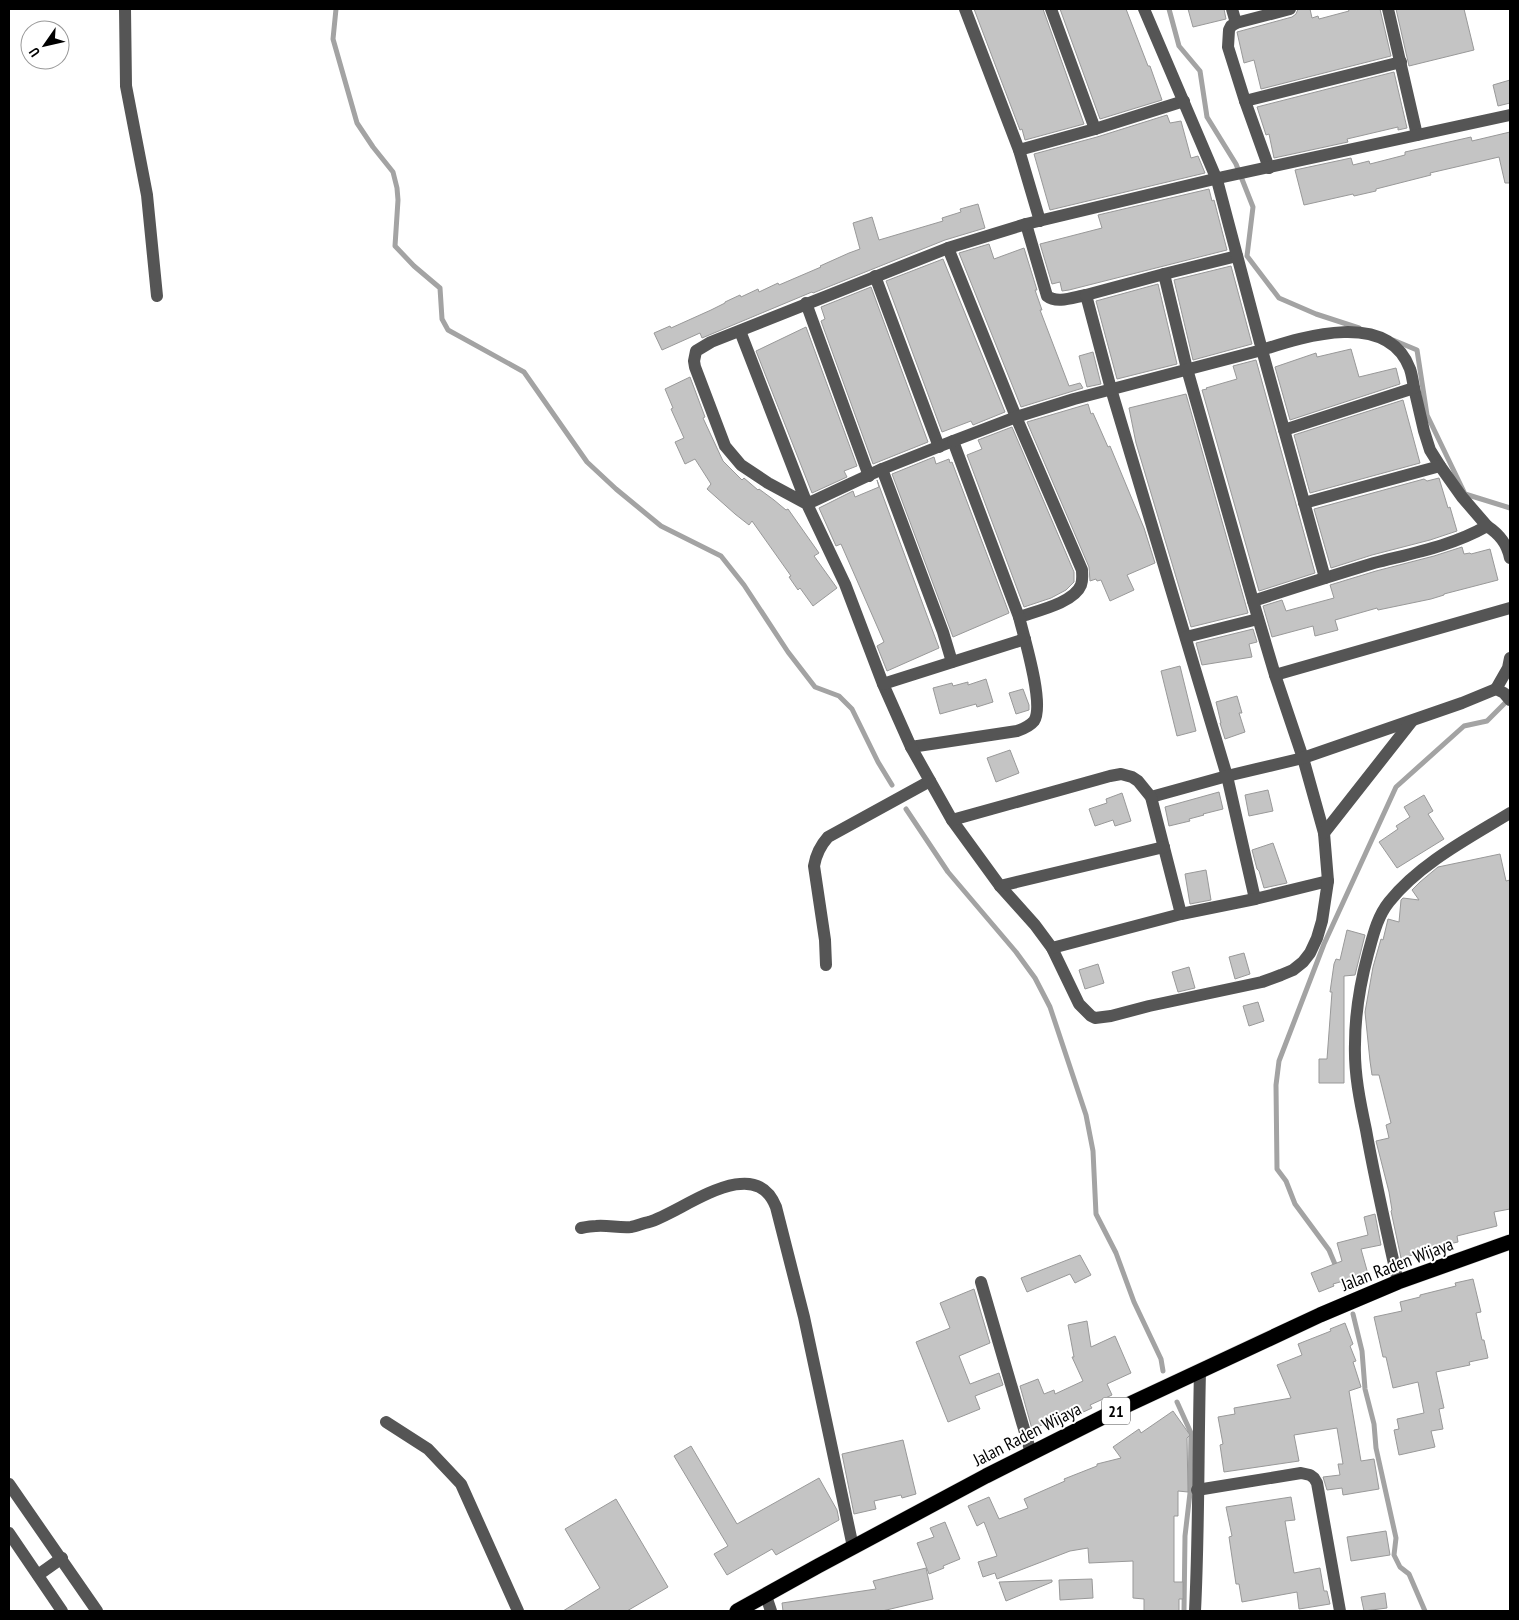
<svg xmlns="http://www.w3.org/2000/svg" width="1519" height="1620" font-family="'PT Sans Narrow',sans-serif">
	<rect width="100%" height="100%" fill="#fff"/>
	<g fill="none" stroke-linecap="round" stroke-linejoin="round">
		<g stroke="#a3a3a3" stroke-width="5">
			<path d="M336,9L333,39L357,123L373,147L393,172L397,188L398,200L395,246L414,266L440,288L442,319L448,330L524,372L587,462L616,489L661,526L721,556L744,585L788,652L815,687L839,696L852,709L878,762L892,785"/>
			<path d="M1169,9L1179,46L1200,71L1207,117L1236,164L1253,207L1247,256L1279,298L1316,314L1359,328"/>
			<path d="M1393,340L1417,350L1427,415L1465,494L1510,508"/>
			<path d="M906,809L948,872L1016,952L1035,978L1050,1007L1086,1115L1093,1151L1096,1214L1116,1253L1134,1302L1161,1359L1163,1371"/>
			<path d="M1337,1269L1329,1250L1295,1204L1286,1181L1277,1169L1276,1085L1279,1061L1324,944L1396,787L1464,726L1487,721L1509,699"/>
			<path d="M1341,1277L1345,1287"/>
			<path d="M1353,1314L1362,1351L1365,1389L1374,1424L1376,1448L1396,1538L1394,1555L1400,1567L1409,1574L1425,1611"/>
			<path d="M1177,1402L1191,1433L1190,1493L1185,1536L1184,1611"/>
		</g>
	</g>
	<g fill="#c4c4c4" stroke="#999">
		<path d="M974,9H1043L1084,124L1025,140L1022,129L1020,130Z"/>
		<path d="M1060,9H1126L1148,66H1150L1162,100L1100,119Z"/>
		<path d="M1188,9H1224L1226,19L1193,27Z"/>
		<path d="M1298,9H1310L1312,18L1318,16L1319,19L1349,11L1348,9H1380L1391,56L1261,89L1254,60L1244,63L1237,32L1292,17L1296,14Z"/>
		<path d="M1396,9H1464L1474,50L1409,66Z"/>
		<path d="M1394,72L1407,128L1398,130V127L1347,139L1348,142L1274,158L1269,134L1266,135L1257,107Z"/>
		<path d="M1510,80V103L1498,106L1493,85Z"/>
		<path d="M1167,115L1170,123L1181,121L1191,158L1198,156L1205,173L1050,210L1034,154L1097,137Z"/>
		<path d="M1510,132V183H1505L1499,157L1430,173L1431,175L1376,189V191L1354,196L1353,194L1304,205L1295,170L1351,158L1353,165L1369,161L1370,164L1405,155V152L1471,137L1472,141Z"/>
		<path d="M1209,189L1212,201L1214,200L1227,250L1069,290L1062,291L1060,282L1052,284L1040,244L1102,228L1098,215Z"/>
		<path d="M978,204L985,228L945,240L813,293L812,292L702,338L700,333L662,350L654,333L670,326L671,328L711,310L725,303V302L740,295L741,297L758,289L759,292L778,283L779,285L821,267L820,266L849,253L860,249L853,223L872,217L879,240L943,221L942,218L961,212L960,209Z"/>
		<path d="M989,244L994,259L1024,248L1037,290H1035L1042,310H1040L1069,386L1080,383L1083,388L1021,407L959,253Z"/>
		<path d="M943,259L1005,412L973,425L971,421L942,432L886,281Z"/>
		<path d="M1231,266L1252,344L1193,360L1174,280Z"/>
		<path d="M1158,284L1177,364L1117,379L1096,301Z"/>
		<path d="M871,287L928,442L873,464L821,321L825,319L821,307Z"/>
		<path d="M806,327L857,466L844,471L847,477L812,493L756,351Z"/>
		<path d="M1351,349L1359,377L1396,368L1400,384L1290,420L1275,367L1316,353L1317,357Z"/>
		<path d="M1093,352L1101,384L1087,387L1079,356Z"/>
		<path d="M1256,360L1315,573L1259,591L1202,390L1207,389L1206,388L1237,379L1233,366Z"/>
		<path d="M690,377L705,417L703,418L723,461L742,480L744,478L758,490L759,489L774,500L786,510L788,509L819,553L814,556L837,588L813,606L800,588L798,590L789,577L791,576L752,521L749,525L735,514L707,489L711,484L695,459L685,464L675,442L684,438L671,409L673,408L665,389Z"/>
		<path d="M1186,394L1248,613L1191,627L1136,443L1129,408Z"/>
		<path d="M1403,400L1420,463L1310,493L1294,435Z"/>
		<path d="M1088,404L1091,414L1093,413L1108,447L1110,446L1144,528L1155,563L1127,575L1134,590L1110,601L1101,580L1097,581L1096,579L1090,581L1089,567L1027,422Z"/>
		<path d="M1012,427L1074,572V582L1066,590L1051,598L1024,607L967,455L982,449L978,440Z"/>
		<path d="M934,457L936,464L949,459L950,463L952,462L1009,613L953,637L892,474Z"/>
		<path d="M1439,478L1448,508L1450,507L1457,531L1430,540L1372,555L1331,568L1314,509L1424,479L1427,481Z"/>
		<path d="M877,480L939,648L887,671L877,646L884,642L841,544L836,546L819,508L853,491L855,497L879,487Z"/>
		<path d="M1462,547L1464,554L1470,553L1471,554L1490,549L1498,580L1444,594V595L1431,599L1378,610L1377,608L1335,620L1338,630L1315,636L1313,626L1272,637L1263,606L1282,600L1286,611L1334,598L1330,585L1376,571L1434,556Z"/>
		<path d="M1253,629L1257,642L1249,644L1252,657L1202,665L1196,643Z"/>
		<path d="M1180,666L1196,731L1177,736L1161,671Z"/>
		<path d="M986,679L993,702L977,707L976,704L940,714L933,688L952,683L953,686L968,682V685Z"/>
		<path d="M1023,689L1029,705V710L1016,714L1009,693Z"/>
		<path d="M1237,696L1242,713H1239L1245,732L1225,739L1220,723H1221L1216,702Z"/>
		<path d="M1010,750L1019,773L996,782L987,758Z"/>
		<path d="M1268,790L1273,811L1249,816L1245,795Z"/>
		<path d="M1219,792L1223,809L1203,814L1204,815L1189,819L1190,821L1169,826L1165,807Z"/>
		<path d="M1122,793L1131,821L1115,826L1113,820L1095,826L1089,809L1107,803L1106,799Z"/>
		<path d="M1424,795L1433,811L1428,814L1444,839L1397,868L1379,842L1398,829L1396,826L1410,817L1404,807Z"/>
		<path d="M1273,843L1287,883L1264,888L1259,871L1257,869L1252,850Z"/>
		<path d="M1500,854L1506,881L1510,880V1209L1494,1212L1497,1226L1457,1236L1458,1242L1431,1248L1432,1250L1401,1258L1391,1211L1392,1210L1389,1192L1376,1141L1389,1138L1386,1125L1391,1123L1379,1075H1372L1370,1061L1365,1012L1373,967L1381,939L1383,940L1388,919L1399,922L1401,900L1403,898L1419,900L1412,890L1420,882L1438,867Z"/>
		<path d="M1206,870L1211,900L1190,904L1185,874Z"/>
		<path d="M1347,930L1365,935L1355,975L1344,976V1083H1319V1059H1327L1332,992H1330L1334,964L1336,959L1340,960Z"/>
		<path d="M1244,953L1250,974L1235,979L1229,957Z"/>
		<path d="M1098,964L1104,983L1085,989L1079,970Z"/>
		<path d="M1189,967L1195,988L1178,992L1172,972Z"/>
		<path d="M1258,1002L1264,1021L1249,1026L1243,1006Z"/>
		<path d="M1375,1214L1381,1245L1361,1249L1368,1274L1333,1284L1334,1286L1319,1292L1311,1273L1342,1261L1337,1243L1368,1235L1364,1217Z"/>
		<path d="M1080,1255L1091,1275L1075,1283L1070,1274L1027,1292L1021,1278Z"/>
		<path d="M1473,1279L1481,1312L1476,1313L1482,1340H1484L1488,1358L1469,1362L1470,1365L1436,1372L1444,1408L1439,1409L1443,1429L1431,1431L1435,1447L1399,1455L1394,1430L1399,1429L1397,1419L1424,1413L1418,1382L1393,1388L1386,1357H1383L1374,1317L1402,1311L1400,1302L1420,1297V1295L1456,1286L1455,1283Z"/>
		<path d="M974,1289L990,1343L959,1356L970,1384L999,1373L1003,1385L975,1396L980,1409L948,1422L916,1342L950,1328L940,1303Z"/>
		<path d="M1087,1321L1091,1347L1115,1336L1131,1373L1107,1384L1112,1395L1090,1405L1092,1408L1066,1420L1067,1422L1050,1429L1047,1423L1032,1429L1020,1386L1038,1379L1044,1394L1054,1390L1055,1394L1083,1381L1072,1357H1074L1068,1325Z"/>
		<path d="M1345,1323L1353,1344L1350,1346L1356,1361L1353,1362L1361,1387L1349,1391L1361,1461L1374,1459L1379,1489L1343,1495L1342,1488L1327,1490L1323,1477L1340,1475L1338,1464H1343L1337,1428L1294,1435L1299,1461L1224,1472L1220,1445L1223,1444L1218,1417L1235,1414L1234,1408L1291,1398L1277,1365L1302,1355L1298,1344L1331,1331L1330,1329Z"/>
		<path d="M1173,1411L1190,1435L1187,1438L1188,1492L1178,1491V1516H1174V1582H1183V1599H1179V1611H1144V1599L1133,1598V1561L1089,1563L1088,1548L1070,1551L997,1579L995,1573L983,1577L978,1562L997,1556L984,1522L977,1526L968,1506L989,1497L999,1519L1028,1508L1024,1499L1065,1481L1064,1479L1097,1466V1464L1121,1458L1113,1447L1139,1429L1141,1433Z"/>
		<path d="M903,1440L916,1494L902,1498L901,1495L874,1501L876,1509L854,1514L842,1454Z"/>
		<path d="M691,1446L737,1524L819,1478L837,1510L839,1520L776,1555L772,1549L727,1575L714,1554L728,1546L674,1456Z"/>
		<path d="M1291,1497L1295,1520L1285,1521L1294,1573L1320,1568L1324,1591H1327L1330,1604L1299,1609L1297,1592L1242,1602L1239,1584H1236L1229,1537L1232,1536L1226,1507Z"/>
		<path d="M616,1499L668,1587L627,1611H563L600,1588L565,1529Z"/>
		<path d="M945,1522L960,1559L943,1566L944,1568L929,1574L917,1543L934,1537L930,1528Z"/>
		<path d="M1386,1531L1390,1555L1351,1561L1347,1537Z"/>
		<path d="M926,1568L933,1599L882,1611H783L782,1603L876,1589L873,1581Z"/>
		<path d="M1092,1579L1093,1598L1060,1600L1059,1580Z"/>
		<path d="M1052,1580V1582L1006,1601L999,1582Z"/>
		<path d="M1385,1593L1387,1608L1364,1611L1361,1597Z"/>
	</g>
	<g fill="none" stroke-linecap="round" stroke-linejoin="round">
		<defs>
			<path id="highway" d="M737,1611L818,1566L986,1476L1121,1408L1320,1315L1398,1282L1510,1242"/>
		</defs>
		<use href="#highway" stroke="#dbdbdb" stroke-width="16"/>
		<g stroke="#555" stroke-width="12">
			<path d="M125,9L126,86L147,195L157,296"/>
			<path d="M965,9L1019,150L1040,221"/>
			<path d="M1051,9L1095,129"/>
			<path d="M1232,9L1236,23"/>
			<path d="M1388,9L1417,135"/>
			<path d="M1245,101L1401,62"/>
			<path d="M1019,150L1095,129L1184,101"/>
			<path d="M1269,168L1245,101L1228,47L1229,30L1231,26L1236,23L1290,9"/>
			<path d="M1026,224L1047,296C1057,304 1074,297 1086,295L1111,389L1227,776L1255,899L1328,881"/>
			<path d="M948,248L1016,417L1082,570C1082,575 1083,580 1081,585C1074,603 1036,611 1019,617"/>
			<path d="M1164,274L1237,256"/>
			<path d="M875,276L939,447"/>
			<path d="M1086,295L1164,274L1187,369L1253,601C1293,588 1334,575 1374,563C1413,553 1452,546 1487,526C1499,534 1507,543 1510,558"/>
			<path d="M806,303L869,476"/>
			<path d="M740,331L807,504L882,469L953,441L1019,617C1024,637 1045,705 1034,721C1030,726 1023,729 1017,731L911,747L883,684L845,584L807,504L768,483L741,465L725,446L695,367L694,361L696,351L711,342L948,248L1026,224L1223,177L1510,115"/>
			<path d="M1284,430L1414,388L1424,431L1430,450L1440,466L1462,497L1487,526"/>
			<path d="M953,441L1016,417L1074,399L1262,350L1217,180L1144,9"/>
			<path d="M882,469L943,632L952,662"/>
			<path d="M1304,503L1440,466"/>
			<path d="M1325,578L1262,350C1305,336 1388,310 1410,369C1412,375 1413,382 1414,388"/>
			<path d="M1186,637L1258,619"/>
			<path d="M1275,675L1510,608"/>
			<path d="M883,684L1025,639"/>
			<path d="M1496,689L1508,668L1510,658"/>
			<path d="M911,747L952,820L1000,886L1035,925L1052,948L1079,1004L1091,1016L1095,1018L1111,1016L1149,1006L1262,982L1281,975L1293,970L1303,962L1310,953L1317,938L1322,921L1328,881L1324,833L1303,758L1275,675L1253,601"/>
			<path d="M1151,797L1227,776L1303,758L1462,703L1496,689L1504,693L1510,700"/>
			<path d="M952,820L1110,776L1121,774L1132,777L1138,781L1151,797L1181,914"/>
			<path d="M1324,833L1412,721"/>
			<path d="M1000,886L1164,847"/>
			<path d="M1052,948L1181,914L1255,899"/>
			<path d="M826,965L825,940L814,866C816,854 820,846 828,837L930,781"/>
			<path d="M581,1228C586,1227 591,1226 596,1226C608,1225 619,1228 631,1227C637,1226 643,1223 649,1222C683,1212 754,1151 776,1207L804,1317L853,1547"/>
			<path d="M981,1282L1031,1453"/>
			<path d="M1398,1282C1387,1232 1375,1181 1366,1130C1360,1102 1354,1073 1355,1044C1355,1014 1360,984 1368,954C1373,936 1377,917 1389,902C1419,864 1469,838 1510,813"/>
			<path d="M386,1422L428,1449L461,1484L518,1611"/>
			<path d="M9,1484L97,1611"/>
			<path d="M1197,1490L1301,1473L1310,1475L1314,1478L1317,1483L1340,1611"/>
			<path d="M9,1533L62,1611"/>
			<path d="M38,1575L62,1558"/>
			<path d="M766,1596L771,1611"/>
			<path d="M1195,1611C1199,1531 1198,1451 1200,1371"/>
		</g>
		<use href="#highway" stroke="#000" stroke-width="15"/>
	</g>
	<g text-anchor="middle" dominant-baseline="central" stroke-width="4" stroke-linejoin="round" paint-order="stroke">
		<rect fill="#fff" stroke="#4c4c4c" stroke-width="1" x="1102" y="1397.5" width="28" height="27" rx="4"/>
		<g font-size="16" font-weight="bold" fill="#000">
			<text x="1116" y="1411">21</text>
		</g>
		<g font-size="18" fill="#000" stroke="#fff">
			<text transform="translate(1397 1264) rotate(-21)">Jalan Raden Wijaya</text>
			<text transform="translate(1027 1434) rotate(-27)">Jalan Raden Wijaya</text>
		</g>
	</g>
	<rect width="1519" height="1620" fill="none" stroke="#000000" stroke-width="20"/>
	<g transform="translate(45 45) rotate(236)"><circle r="24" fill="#ffffff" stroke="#999999"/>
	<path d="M0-4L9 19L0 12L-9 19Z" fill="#000000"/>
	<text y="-8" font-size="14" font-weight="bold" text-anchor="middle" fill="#000000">U</text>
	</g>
</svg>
